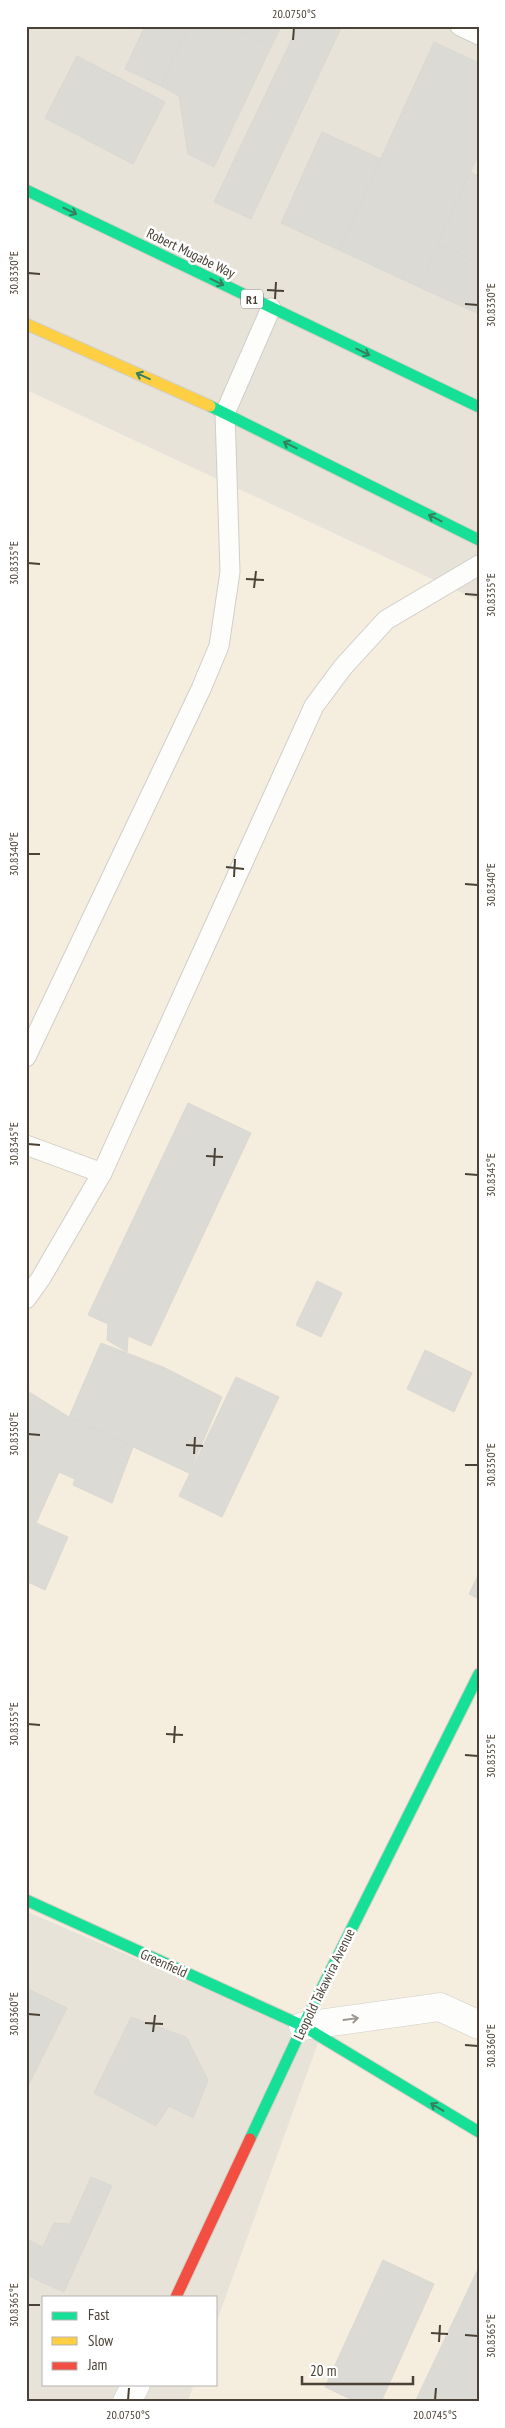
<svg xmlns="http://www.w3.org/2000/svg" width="505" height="2428" font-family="'PT Sans Narrow',sans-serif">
	<rect width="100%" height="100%" fill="#f2f1eb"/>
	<g fill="#e7e3d8">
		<path d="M26,26H479V601L26,390Z"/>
		<path d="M26,1911L320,2038L216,2324V2297H44V2384H194L188,2402H26Z"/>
	</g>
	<path fill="#f5edde" d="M26,390L479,601V2402H188L194,2384H216V2324L320,2038L26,1911Z"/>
	<g fill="#dcdad4" stroke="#dad8d1">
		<path d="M145,26H189L161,86L125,69Z"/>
		<path d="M189,26H228L271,47L214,167L188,154L179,96L161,86Z"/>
		<path d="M232,26H281L271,47L232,28Z"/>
		<path d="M298,26H342L251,219L214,202Z"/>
		<path d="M434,42L479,63V153L419,287L339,250Z"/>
		<path d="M77,56L165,102L133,164L45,118Z"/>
		<path d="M322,132L381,159L339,250L281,223Z"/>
		<path d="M470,172L479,176V263L438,244Z"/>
		<path d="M438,244L479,263V314L419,287Z"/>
		<path d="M188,1103L251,1133L151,1346L128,1336L127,1352L107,1340L108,1324L88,1315Z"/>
		<path d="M317,1281L342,1293L321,1337L296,1325Z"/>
		<path d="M101,1343L163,1367L222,1397L189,1473L69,1417Z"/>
		<path d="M425,1350L472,1373L454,1412L407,1389Z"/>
		<path d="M236,1377L279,1397L222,1517L179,1496Z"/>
		<path d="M26,1390L69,1417L133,1447L112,1503L73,1485L75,1479L59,1472L36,1523L68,1537L45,1590L26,1581Z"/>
		<path d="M479,1573V1599L469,1594Z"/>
		<path d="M26,1988L67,2008L29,2084L26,2082Z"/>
		<path d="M131,2017L186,2037L208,2080L193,2118L169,2106L156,2126L94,2093Z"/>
		<path d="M91,2177L112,2186L64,2292L26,2275V2239L43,2247L54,2223L70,2224Z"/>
		<path d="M383,2260L434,2284L381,2402H357L325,2387Z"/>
		<path d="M479,2267V2402H415Z"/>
	</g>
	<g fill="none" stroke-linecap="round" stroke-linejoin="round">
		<defs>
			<g id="lane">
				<path d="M460,26L479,35"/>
				<path d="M26,1057L201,689L219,646L230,572L225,413L271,308"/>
				<path d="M26,1145L102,1173"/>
				<path d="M26,1299L41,1278L102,1173L314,706L343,667L386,620L479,565"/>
			</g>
			<g id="street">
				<path d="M303,2026L440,2007L479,2025"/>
				<path d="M127,2402L136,2384"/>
			</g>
			<g id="fast">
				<path d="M26,190L479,407"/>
				<path d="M210,406L479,540"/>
				<path d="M26,1900L303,2026L479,2132"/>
				<path d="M250,2139L303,2026L479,1674"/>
			</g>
			<path id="slow" d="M26,324L210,406"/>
			<path id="jam" d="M176,2297L250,2139"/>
		</defs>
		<use href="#lane" stroke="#d0cec9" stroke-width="21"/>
		<use href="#street" stroke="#d0cec9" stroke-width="29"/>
		<use href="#fast" stroke="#d2cec2" stroke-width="13"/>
		<use href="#slow" stroke="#d2cec2" stroke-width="13"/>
		<use href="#jam" stroke="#d2cec2" stroke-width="13"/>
		<use href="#lane" stroke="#fdfdfc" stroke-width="19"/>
		<use href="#street" stroke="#fdfdfc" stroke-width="28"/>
		<use href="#fast" stroke="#16e098" stroke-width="11"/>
		<use href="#slow" stroke="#ffcf43" stroke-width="11"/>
		<use href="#jam" stroke="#f24e42" stroke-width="11"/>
	</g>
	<defs><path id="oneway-shaft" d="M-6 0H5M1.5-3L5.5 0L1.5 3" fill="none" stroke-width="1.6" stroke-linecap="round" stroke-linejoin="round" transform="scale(1.25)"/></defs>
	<g stroke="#35815d">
		<use href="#oneway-shaft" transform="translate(70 211) rotate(26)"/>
		<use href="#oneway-shaft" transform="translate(217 282) rotate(26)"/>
		<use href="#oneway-shaft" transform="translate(363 352) rotate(26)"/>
		<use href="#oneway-shaft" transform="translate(143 376) rotate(-156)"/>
		<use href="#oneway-shaft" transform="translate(290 445) rotate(-153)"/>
		<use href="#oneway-shaft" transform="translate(435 518) rotate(-153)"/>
		<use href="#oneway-shaft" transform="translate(437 2107) rotate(-149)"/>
	</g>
	<use stroke="#9b968f" href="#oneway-shaft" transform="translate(351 2019) rotate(-8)"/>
	<path fill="none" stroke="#4a4236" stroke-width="2" d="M293,40L294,28M28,273L40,274M267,290L284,291M275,299L276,282M465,304L478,305M28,563L40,564M246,579L264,580M254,588L256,571M465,594L478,595M28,854H40M226,867L244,869M234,877L235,859M465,884L478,885M28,1144L40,1145M206,1156L223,1157M214,1166L215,1148M465,1174L478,1175M28,1434L40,1435M186,1445L203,1446M194,1454L195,1437M465,1465H478M28,1724L40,1725M166,1734L183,1735M174,1743L175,1726M465,1755L478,1756M28,2014L40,2015M145,2023L163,2024M153,2032L155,2015M465,2045L478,2046M28,2305H40M431,2333L448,2334M465,2335L478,2336M439,2342L440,2325M128,2400L129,2388M435,2400L436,2388"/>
	<g text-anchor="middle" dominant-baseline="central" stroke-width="5" stroke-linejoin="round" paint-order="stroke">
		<rect fill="#fff" stroke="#807b72" stroke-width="1" x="241" y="289.5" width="22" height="19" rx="4"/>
		<g font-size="12" font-weight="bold" fill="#4a4236">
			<text x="252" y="299">R1</text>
		</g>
		<g font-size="14" fill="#4a4236" stroke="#fff">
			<text transform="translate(191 253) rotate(26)">Robert Mugabe Way</text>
			<text transform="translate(164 1963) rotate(24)">Greenfield</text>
			<text transform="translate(324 1984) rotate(-64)">Leopold Takawira Avenue</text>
		</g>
	</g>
	<rect width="505" height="2428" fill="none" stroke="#ffffff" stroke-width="55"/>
	<rect x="42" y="2296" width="175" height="90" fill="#ffffff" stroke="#b7b3af"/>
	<rect x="52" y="2312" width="25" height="8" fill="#16e098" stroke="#b7b3af"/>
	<text x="88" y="2320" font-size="15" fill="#4a4236">Fast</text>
	<rect x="52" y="2337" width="25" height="8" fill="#ffcf43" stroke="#b7b3af"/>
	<text x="88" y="2346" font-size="15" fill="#4a4236">Slow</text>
	<rect x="52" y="2362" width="25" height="8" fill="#f24e42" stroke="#b7b3af"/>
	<text x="88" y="2370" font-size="15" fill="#4a4236">Jam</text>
	<path d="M302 2376v8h111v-8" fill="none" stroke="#4a4236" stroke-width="2.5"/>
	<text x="310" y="2376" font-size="15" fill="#4a4236" stroke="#ffffff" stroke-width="4" paint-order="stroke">20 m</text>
	<rect x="28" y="28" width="450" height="2372" fill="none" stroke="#4a4236" stroke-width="2"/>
	<g font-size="12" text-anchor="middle" fill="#4a4236">
		<text x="294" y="18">20.0750°S</text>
		<text transform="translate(14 273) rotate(-90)" y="4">30.8330°E</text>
		<text transform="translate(491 305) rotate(-90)" y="4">30.8330°E</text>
		<text transform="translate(14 563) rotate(-90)" y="4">30.8335°E</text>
		<text transform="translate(491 595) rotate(-90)" y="4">30.8335°E</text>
		<text transform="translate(14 854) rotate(-90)" y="4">30.8340°E</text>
		<text transform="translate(491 885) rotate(-90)" y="4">30.8340°E</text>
		<text transform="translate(14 1144) rotate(-90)" y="4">30.8345°E</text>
		<text transform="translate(491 1175) rotate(-90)" y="4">30.8345°E</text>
		<text transform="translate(14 1434) rotate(-90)" y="4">30.8350°E</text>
		<text transform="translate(491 1465) rotate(-90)" y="4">30.8350°E</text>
		<text transform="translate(14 1724) rotate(-90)" y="4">30.8355°E</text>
		<text transform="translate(491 1756) rotate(-90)" y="4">30.8355°E</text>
		<text transform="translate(14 2014) rotate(-90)" y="4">30.8360°E</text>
		<text transform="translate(491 2046) rotate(-90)" y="4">30.8360°E</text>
		<text transform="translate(14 2305) rotate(-90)" y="4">30.8365°E</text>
		<text transform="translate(491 2336) rotate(-90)" y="4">30.8365°E</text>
		<text x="128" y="2419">20.0750°S</text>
		<text x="435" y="2419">20.0745°S</text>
	</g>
</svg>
